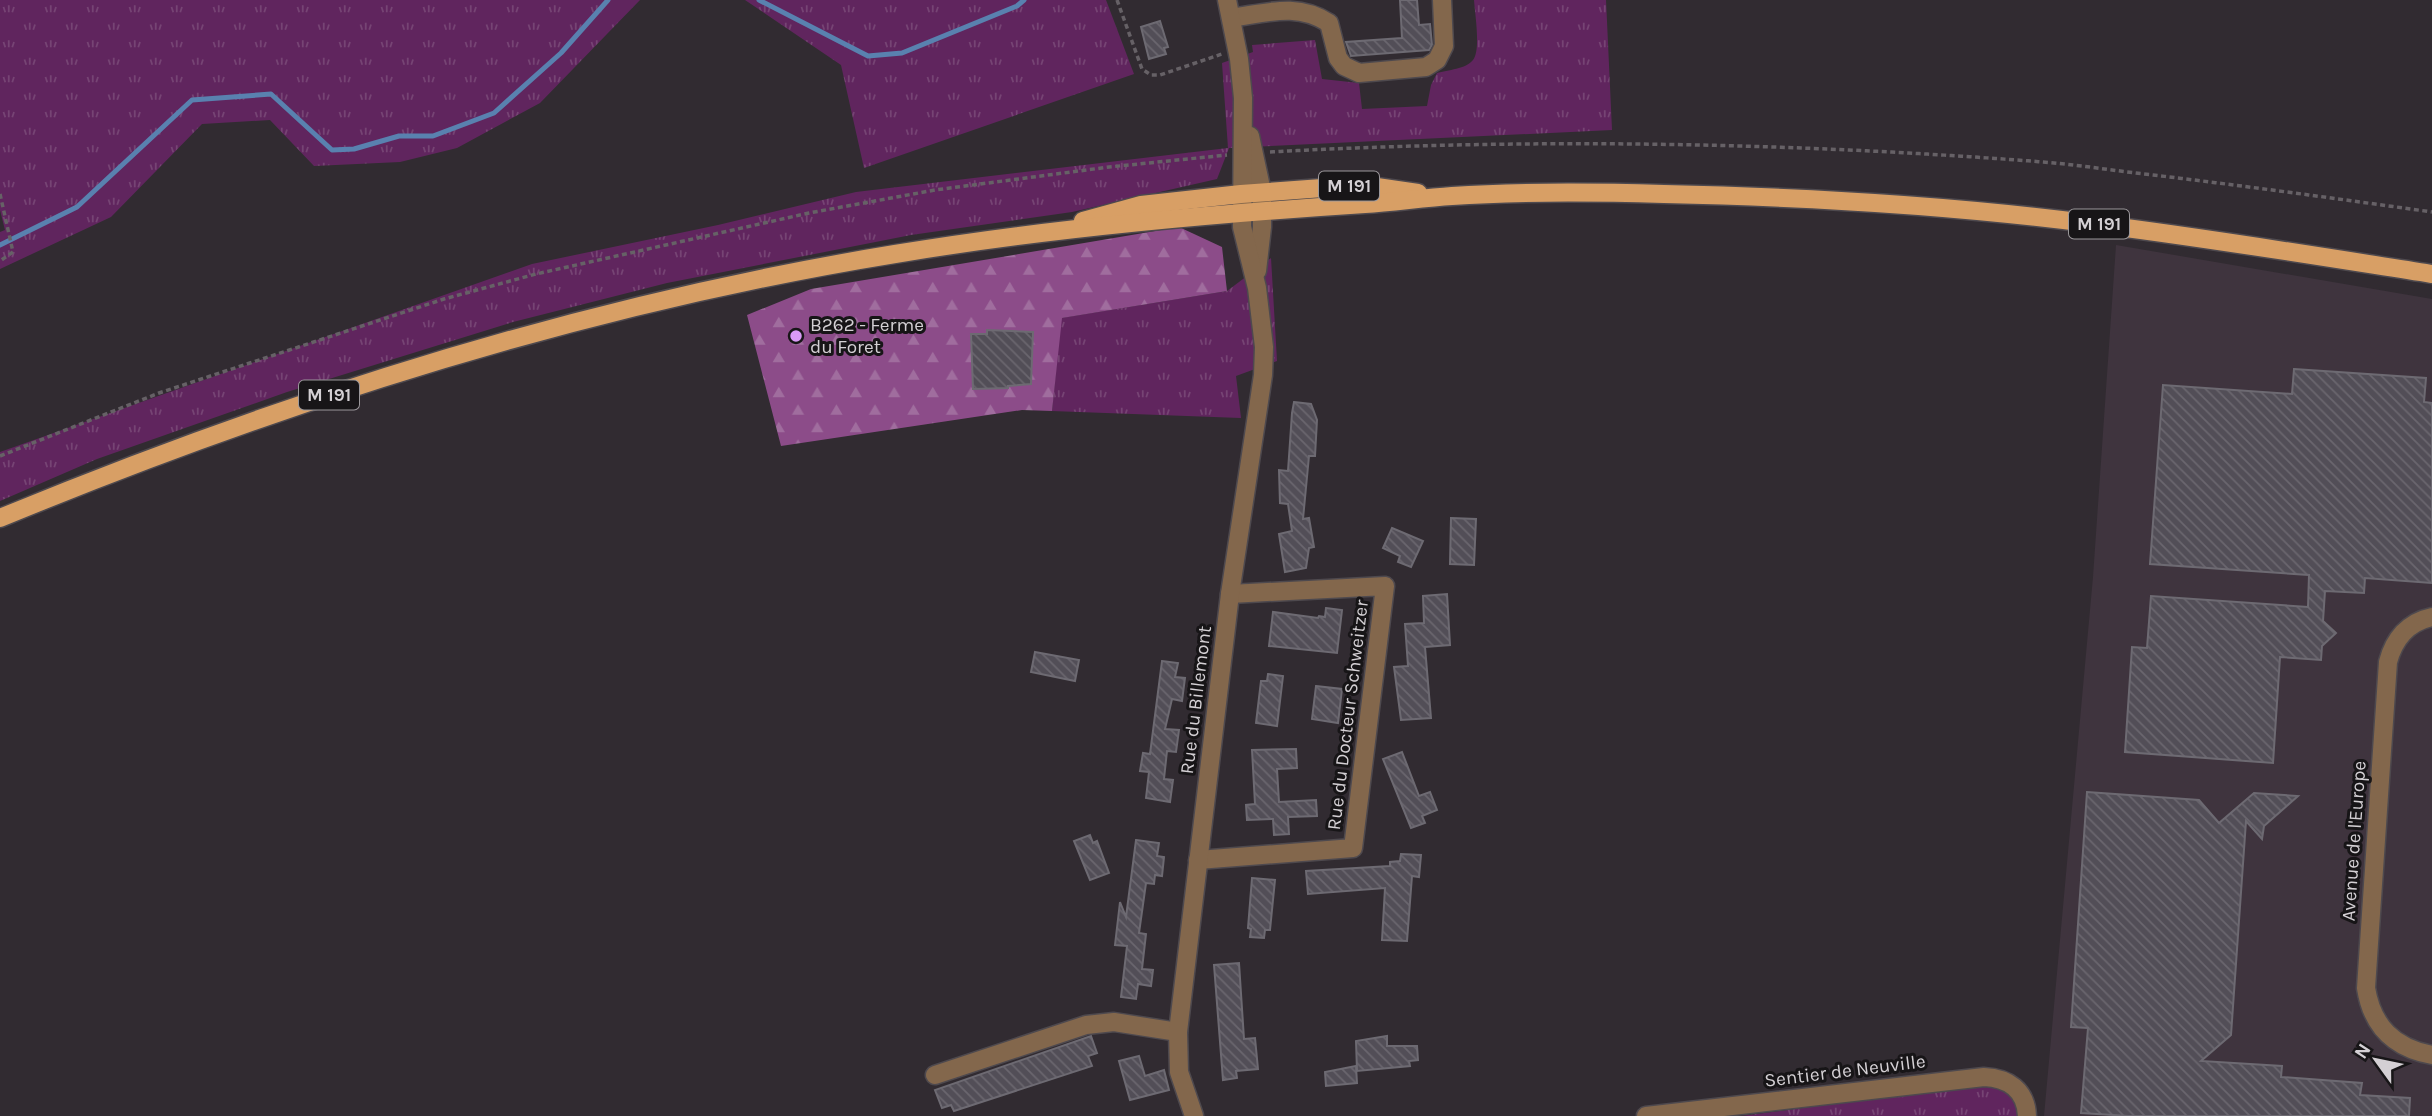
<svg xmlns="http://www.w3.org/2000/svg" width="2432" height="1116" font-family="Karla,sans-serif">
	<defs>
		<pattern id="grass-tufts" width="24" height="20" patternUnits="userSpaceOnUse" patternTransform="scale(1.75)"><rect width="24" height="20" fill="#60255e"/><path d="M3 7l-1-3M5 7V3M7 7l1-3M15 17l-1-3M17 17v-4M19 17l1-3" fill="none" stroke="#764474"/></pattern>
		<pattern id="forest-firs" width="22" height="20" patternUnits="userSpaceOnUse" patternTransform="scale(1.75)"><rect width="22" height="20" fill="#8c4c89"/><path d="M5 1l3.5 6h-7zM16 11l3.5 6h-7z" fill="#a06d9e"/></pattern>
		<pattern id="building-back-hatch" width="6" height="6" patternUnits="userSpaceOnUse" patternTransform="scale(1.75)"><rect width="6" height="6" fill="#524e57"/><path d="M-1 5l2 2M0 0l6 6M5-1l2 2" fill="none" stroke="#6a666e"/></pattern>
	</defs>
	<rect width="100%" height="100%" fill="#312b31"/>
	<path fill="#3f343e" d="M2116,245L2432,299V1116H2044L2093,577Z"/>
	<g fill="url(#grass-tufts)">
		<path d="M0,0H640L540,103L457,148L400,162L314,166L270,120L202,124L111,217L0,269V232L5,230L0,210Z"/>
		<path d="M745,0H1106L1134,74L864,168L841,65Z"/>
		<path d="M1474,0H1606L1612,130L1229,148L1217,179L1072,212L911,235L667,283L513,322L287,392L97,459L0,501V452L532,264L718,225L856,192L1228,148L1222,63L1253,52L1252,45L1315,40L1322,79L1359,83L1362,109L1427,106L1431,85L1437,73C1448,70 1466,69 1473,60C1481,50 1475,14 1474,0Z"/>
		<path d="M1271,258L1277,361L1236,376L1241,418L1052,411L1061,318L1227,291Z"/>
		<path d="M1979,1085L2007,1090L2021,1106V1116H1741Z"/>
	</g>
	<path fill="url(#forest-firs)" d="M1179,227L1222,247L1227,291L1062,318L1052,411L1022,410L781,446L747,315L811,289Z"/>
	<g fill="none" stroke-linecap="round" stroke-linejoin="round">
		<g stroke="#5981af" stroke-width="5">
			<path d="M759,0L868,56L902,53L1017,6L1024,0"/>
			<path d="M0,245L77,207L192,100L271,94L332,150L354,149L399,136H433L494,113L561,53L608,0"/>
		</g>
	</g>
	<g fill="url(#building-back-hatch)" stroke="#6d6a72" stroke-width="2">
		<path d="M1400,0H1417L1419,25L1430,24L1432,45L1429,50L1351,56L1346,42L1402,38Z"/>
		<path d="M1160,21L1168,47L1164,48L1166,54L1149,59L1141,27Z"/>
		<path d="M987,330L1033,332L1031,384L1008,386V388L973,389L971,334H987Z"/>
		<path d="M2294,369L2426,378L2424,402L2432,403V583L2365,578L2364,593L2325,591L2323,621L2336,633L2322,646L2321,660L2280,657L2273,763L2125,752L2132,647L2147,648L2151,596L2308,607L2309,575L2150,564L2163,385L2292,394Z"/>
		<path d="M1294,402L1311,404L1317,420L1315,456H1309L1303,519L1309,518L1314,547L1309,548L1306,568L1285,572L1279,534L1292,531L1288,504L1280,503L1279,470L1288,471L1292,413Z"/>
		<path d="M1451,518L1476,519L1474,565L1450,564Z"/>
		<path d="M1392,528L1423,541L1411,567L1398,562L1400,556L1383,548Z"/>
		<path d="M1447,594L1450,645L1425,647L1431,718L1401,720L1394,667L1408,666L1405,624L1424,623L1423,596Z"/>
		<path d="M1326,608L1342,610L1337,653L1269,646L1273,612L1318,618L1319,616L1325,617Z"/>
		<path d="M1035,652L1079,660L1075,681L1031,672Z"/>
		<path d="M1162,661L1178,663L1175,677L1185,678L1182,701L1172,699L1165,729L1179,730L1176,752L1167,751L1164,779L1173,780L1170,802L1146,798L1149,772L1140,771L1143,753L1150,754Z"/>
		<path d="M1268,674L1283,676L1277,726L1256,723L1261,681H1267Z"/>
		<path d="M1316,686L1342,689L1338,723L1312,719Z"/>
		<path d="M1296,749L1297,768L1277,769L1279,802L1316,800L1317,816L1288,817L1289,834L1274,835L1273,819L1247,820L1246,805L1255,804L1252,750Z"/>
		<path d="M1402,752L1419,796L1430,792L1437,810L1422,816L1425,823L1411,828L1383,759Z"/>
		<path d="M2087,792L2199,800L2219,823L2254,793L2298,796L2264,826L2262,839L2246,821L2231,1035L2201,1061L2282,1066L2281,1077L2362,1083L2360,1095L2410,1098L2409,1116H2129L2081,1113L2088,1028L2071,1027Z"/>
		<path d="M1090,835L1093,843L1097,841L1109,873L1090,880L1074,841Z"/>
		<path d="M1136,840L1159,843L1157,856L1164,857L1162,876L1155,875L1154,884L1146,883L1139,933L1146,934L1142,969L1153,970L1151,986L1138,984L1136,999L1121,997L1127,946L1115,945L1120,902L1126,917Z"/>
		<path d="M1401,854L1421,855L1419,877L1412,876L1407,941L1382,940L1385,888L1308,894L1306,871L1390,866V862L1400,861Z"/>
		<path d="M1252,878L1275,880L1270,930H1265L1264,938L1250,937L1251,929L1248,928Z"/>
		<path d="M1239,963L1244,1039L1255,1038L1258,1069L1236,1071L1237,1078L1223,1080L1214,965Z"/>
		<path d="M1091,1036L1097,1053L1088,1056L1092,1066L954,1111L951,1105L942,1108L935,1090Z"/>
		<path d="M1387,1036V1046H1417L1418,1060L1409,1061L1410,1066L1357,1071L1356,1041Z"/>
		<path d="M1139,1056L1145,1076L1164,1070L1169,1090L1130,1100L1119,1061Z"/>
		<path d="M1356,1066L1357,1083L1326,1086L1325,1072Z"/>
	</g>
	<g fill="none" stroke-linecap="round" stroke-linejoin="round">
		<defs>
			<g id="minor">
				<path d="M1231,18C1267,13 1297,2 1329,23L1338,58L1344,66L1359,73L1426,67L1437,60L1444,46L1442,0"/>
				<path d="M1250,136L1262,192V227L1257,271"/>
				<path d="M2432,617C2408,622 2394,639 2388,662L2366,988C2372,1026 2394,1048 2432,1055"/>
				<path d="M1198,860L1353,848L1385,586L1230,594"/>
				<path d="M935,1075L1086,1025L1114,1022L1178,1032"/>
				<path d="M1194,1116L1179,1072L1178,1032L1230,594L1263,375L1264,347L1257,288L1242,227L1243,98L1239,59L1227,0"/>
				<path d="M1646,1116L1984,1077C2008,1078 2026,1090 2027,1116"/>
			</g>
			<g id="major">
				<path d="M1083,221L1141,205L1241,194L1363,185L1418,193"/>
				<path d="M0,518C288,399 587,304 895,254C1051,228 1208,214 1365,204C1394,202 1423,198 1452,196C1522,191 1594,192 1664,194C1805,197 1947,205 2087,223C2202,237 2317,256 2432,274"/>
			</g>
		</defs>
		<use href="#minor" stroke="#4e494e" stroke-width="21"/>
		<use href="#major" stroke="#4e494e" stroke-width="21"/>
		<g stroke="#666166" stroke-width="3.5" stroke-dasharray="5 3.5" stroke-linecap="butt">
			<path d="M1117,0L1142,69L1151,75H1160L1222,54"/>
			<path d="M1270,152C1527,138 1786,142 2043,162C2080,165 2116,171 2153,175C2246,186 2339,199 2432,212"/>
			<path d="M0,194L13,252L0,261"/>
			<path d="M0,456L159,393L444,299L536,274L809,213L935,190L1109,167L1227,155"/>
		</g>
		<use href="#minor" stroke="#83674c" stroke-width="18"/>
		<use href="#major" stroke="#d89f65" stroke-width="18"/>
	</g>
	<circle fill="#da9af6" stroke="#171517" stroke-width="2.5" cx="796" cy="336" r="7"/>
	<g text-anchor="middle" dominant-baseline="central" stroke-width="6" stroke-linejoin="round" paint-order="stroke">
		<g fill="#171517" stroke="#9b989b" stroke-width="2">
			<rect x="1319" y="171.5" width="60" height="29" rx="5"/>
			<rect x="2069" y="209.5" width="60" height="29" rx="5"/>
			<rect x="299" y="380.5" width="60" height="29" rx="5"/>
		</g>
		<g font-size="18" font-weight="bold" fill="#d4d0d4">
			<text x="1349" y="186">M 191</text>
			<text x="2099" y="224">M 191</text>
			<text x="329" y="395">M 191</text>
		</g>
		<g font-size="19" fill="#d4d0d4" stroke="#171517" text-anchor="start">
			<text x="810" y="325">B262 - Ferme<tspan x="810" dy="22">du Foret</tspan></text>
		</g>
		<g font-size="19" fill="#d4d0d4" stroke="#171517">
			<text transform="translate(1196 700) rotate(-83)">Rue du Billemont</text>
			<text transform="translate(1348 715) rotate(-83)">Rue du Docteur Schweitzer</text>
			<text transform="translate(2354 841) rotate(-86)">Avenue de l'Europe</text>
			<text transform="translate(1845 1071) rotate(-7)">Sentier de Neuville</text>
		</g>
	</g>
	<g transform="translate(2376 1060) rotate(303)" stroke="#171517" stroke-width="5" paint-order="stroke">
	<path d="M0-5L12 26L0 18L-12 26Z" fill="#d4d0d4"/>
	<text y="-10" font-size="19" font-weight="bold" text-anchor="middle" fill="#d4d0d4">N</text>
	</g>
</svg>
